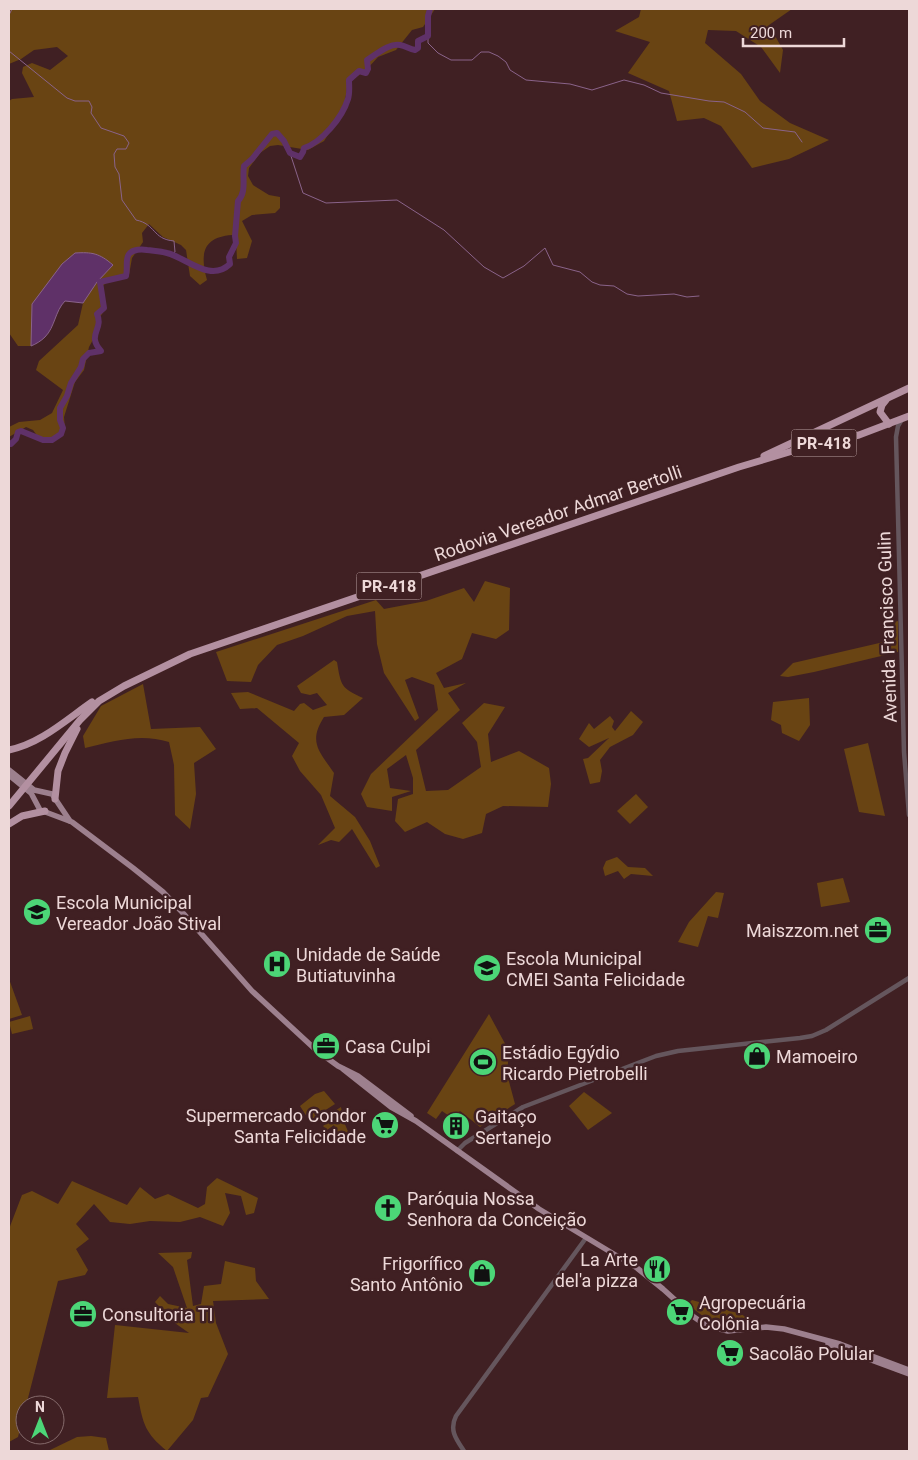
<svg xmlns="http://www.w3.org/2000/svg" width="918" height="1460" font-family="Roboto,sans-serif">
	<rect width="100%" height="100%" fill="#402023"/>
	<g fill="#694413">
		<path d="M9,9H435L423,27L412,30L396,50L378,57L367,69L351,81L347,89L343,112L324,141L308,150L278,145L270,146L260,153L249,168L248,176L253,185L269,195L280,197V208L275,213L252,215L242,221L252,241L247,258L237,259L236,240L232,235C202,237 200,255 207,280L200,285L190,276L186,250L181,245L163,237L149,224L142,233L143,242L132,258L129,275L111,280L102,286L101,294L106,308L96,323L95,336L89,347L84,370L75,382L64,417L65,429L61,436L52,441H41L33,430L26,427L9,437V427L19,422L40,420L52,413L63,390L36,370L39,361L78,325L83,303L97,282L113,265L32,304L31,346H18L9,333V101L12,99L34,97L22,73L23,67L32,63L50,70L68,56L57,47L34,50L21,59L9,64Z"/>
		<path d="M641,9H792L769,25L783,50L780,73L761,47L736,31L708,30L705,43L741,74L760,101L790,123L829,140L789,159L752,168L721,126L704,118L677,121L669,91L628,73L650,42L615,31L639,17Z"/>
		<path d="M485,581L510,588L509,630L496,639L472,633L462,659L436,673L444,688L466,683L448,693L460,710L416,750L426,791L448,790L481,767L477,742L462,723L484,703L505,707L488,734L491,762L519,751L549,768L551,784L548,807L503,806L486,814L482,833L463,839L445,834L427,822L405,832L395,821L398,799L413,794V778L406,755L387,769L390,788L411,791L392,797V811L367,807L361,794L371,774L438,710L434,685L412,677L405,680L419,718L415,721L384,673L377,644L375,611L347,616L303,636L277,645L258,665L251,682L227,681L216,652L376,600L384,609L426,601L464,588L474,602Z"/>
		<path d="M898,621V652L814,672L788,677L780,676L793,663L888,641L884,625Z"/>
		<path d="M334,660L337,662C341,686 341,688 363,698L344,715L324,717C308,742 319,751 334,773L330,796L355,817L370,841L380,866L376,868L352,829L339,842L331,840L318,845L335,828L321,795L300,771L292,756L299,743L257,708L240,709L231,693L248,692L294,711L300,704L304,703L313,710L327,705L317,693L310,695L301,693L297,686Z"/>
		<path d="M143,684L151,729L200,727L216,749L194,763L196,794L190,829L175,815L174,765L169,742C140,733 114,741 85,748L83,736L101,706Z"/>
		<path d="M809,698L810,725L799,741L782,733L781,725L771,720L773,702Z"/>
		<path d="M631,711L643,722L633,735L610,747L600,760L602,771L600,782L590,784L583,759L588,758L609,738L589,747L579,739L589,723L594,729L610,716L614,721L612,727L615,731Z"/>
		<path d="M868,743L885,816L859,812L844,749Z"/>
		<path d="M636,794L648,807L630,824L617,811Z"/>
		<path d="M617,857L628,867L645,868L653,876L631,874L624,879L618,871L605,876L603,868L606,861Z"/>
		<path d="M843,878L850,902L821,907L817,883Z"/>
		<path d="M716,892L724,893L718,918L708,916L698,947L678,942L689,922Z"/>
		<path d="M9,979L22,1015L9,1019Z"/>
		<path d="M489,1014L509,1051L507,1074L515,1104L480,1127L460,1111L452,1118L442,1111L436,1119L427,1113Z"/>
		<path d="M30,1016L33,1029L12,1034L9,1022Z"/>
		<path d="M324,1091L335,1104L324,1111L315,1122L309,1120L300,1106L315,1094Z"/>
		<path d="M584,1092L612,1113L588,1130L569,1106Z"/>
		<path d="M341,1107L344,1122L352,1141L345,1135L337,1132L334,1125L327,1130L323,1126L331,1120L330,1114Z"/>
		<path d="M217,1178L258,1198L254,1213L246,1215L241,1196L225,1193L230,1213L223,1226L200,1217L180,1222L150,1221L130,1224L110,1222L94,1204L76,1224L89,1239L76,1249L88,1270L85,1275L58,1281L18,1437L9,1442V1229L22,1195L32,1191L58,1204L72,1181L127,1205L140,1187L155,1199L168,1194L198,1208L205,1204L207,1187Z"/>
		<path d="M192,1252L191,1258L187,1260L193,1306L201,1304L204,1286L221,1284L225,1261L255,1268L256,1281L269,1299L213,1301L216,1323L228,1354L208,1397L201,1398L193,1420L167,1451C145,1433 143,1424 138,1397L107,1398L115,1325L189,1333L172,1321L155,1302L160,1296L168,1304L187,1308L173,1267L158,1253Z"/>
		<path d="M692,1300L741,1314L755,1323C725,1327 712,1326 688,1304Z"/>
		<path d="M91,1436L106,1438L109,1451H48L77,1437Z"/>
	</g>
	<path fill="#5f3168" stroke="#8a638a" d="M75,253C92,252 99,253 113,265L97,282L83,303L65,301C55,311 55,327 45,337C41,341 36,344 31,346L32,304L62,264Z"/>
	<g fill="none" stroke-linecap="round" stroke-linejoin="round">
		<g stroke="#8a638a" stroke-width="1">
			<path d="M9,15L12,9"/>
			<path d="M428,36V43L438,53L451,60H472L481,52H489L498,56L506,62L510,70L526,80L570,84L592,90L624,80L644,85L661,93L709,101L724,102L745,112L763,128L795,132L802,142"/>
			<path d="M9,51L67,98L75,101H89L92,107L91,113L101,128L124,136L129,143L126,149H117L114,154L115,167L119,174L122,200L136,220C156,224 152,239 174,241L175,252L171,255"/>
			<path d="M290,153L303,193L326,203L397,200L444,230L484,267L503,278L524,266L545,248L553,265L580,272L592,282L600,285L614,286L627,294L638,296L674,294L687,297L699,296"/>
		</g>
		<path stroke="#5f3168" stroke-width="6" d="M9,443L11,444L16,439L18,432L21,431L43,440H52L61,434L63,428L60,420V408L67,396L71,383L81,367L83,359L89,353L101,351C86,334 104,330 97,314L104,308L100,282L126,276C128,268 125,259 129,254C133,249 142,249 147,250C154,251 160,251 167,253C187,258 210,283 230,264L229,257L236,243L235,236L238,201C247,192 242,178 244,166L252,159L272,134L277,133L284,141L290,153L300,157L303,152L304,148C322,142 342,118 348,99C350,93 349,86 349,80L359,71L366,73L368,69L367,60C377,54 389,43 400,45C406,46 409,49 415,50L418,48V41L428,36V16L430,9"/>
		<g stroke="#65565d" stroke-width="4.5">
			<path d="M901,421L898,426L896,437L904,752L909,815"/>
			<path d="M457,1151L465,1143L523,1107L656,1056L678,1051L800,1038L812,1036L826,1030L909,978"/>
			<path d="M464,1451C456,1439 449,1430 456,1416L586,1238"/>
		</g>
		<g stroke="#9d808e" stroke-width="5.5">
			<path d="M9,770L34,790L52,794L70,821"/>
			<path d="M9,775L31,793L40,810L72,822L133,868L163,892L183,913L252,991L316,1050L338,1066L358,1076L411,1116"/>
			<path d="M343,1069L391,1107L416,1121L539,1209L637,1268L663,1289L694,1317L707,1326L728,1331L766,1327L784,1329L840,1344L909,1370"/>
			<path d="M828,1344L909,1374"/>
		</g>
		<g stroke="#b390a1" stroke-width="7">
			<path d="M886,400L882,405L880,412L889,424"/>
			<path d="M764,456L909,388"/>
			<path d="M9,750C40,744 66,720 92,702"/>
			<path d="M55,799L58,771L65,753L77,729"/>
			<path d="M9,806L80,720L99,701L124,686L190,654L739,467L796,450L859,435L909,416"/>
			<path d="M9,824L22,816L45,811"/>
		</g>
	</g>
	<defs>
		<symbol id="school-disc" viewBox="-11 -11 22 22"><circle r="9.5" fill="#4cd677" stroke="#402023"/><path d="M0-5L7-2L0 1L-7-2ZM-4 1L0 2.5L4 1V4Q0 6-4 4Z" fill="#111"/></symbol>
		<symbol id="office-disc" viewBox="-11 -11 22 22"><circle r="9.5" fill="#4cd677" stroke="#402023"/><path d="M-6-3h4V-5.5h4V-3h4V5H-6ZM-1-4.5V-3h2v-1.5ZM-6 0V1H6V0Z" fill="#111"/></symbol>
		<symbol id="hospital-disc" viewBox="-11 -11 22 22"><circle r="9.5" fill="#4cd677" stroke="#402023"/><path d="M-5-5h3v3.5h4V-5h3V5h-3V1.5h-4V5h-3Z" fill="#111"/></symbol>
		<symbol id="shop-disc" viewBox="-11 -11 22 22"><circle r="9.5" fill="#4cd677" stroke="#402023"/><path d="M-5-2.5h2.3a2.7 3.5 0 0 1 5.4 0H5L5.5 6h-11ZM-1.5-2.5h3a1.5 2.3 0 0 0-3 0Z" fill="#111"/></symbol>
		<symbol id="stadium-disc" viewBox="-11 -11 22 22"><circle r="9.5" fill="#4cd677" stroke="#402023"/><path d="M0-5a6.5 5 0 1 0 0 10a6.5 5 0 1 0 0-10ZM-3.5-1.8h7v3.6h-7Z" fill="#111"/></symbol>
		<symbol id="supermarket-disc" viewBox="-11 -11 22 22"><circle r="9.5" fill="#4cd677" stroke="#402023"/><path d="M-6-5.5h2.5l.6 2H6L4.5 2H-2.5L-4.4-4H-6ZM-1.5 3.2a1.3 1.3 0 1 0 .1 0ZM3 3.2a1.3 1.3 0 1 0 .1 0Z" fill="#111"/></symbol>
		<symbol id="building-disc" viewBox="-11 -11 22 22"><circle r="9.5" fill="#4cd677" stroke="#402023"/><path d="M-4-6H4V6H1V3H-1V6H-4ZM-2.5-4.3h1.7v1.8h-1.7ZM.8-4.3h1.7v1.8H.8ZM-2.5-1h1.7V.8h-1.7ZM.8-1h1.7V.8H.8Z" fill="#111"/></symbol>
		<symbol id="church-disc" viewBox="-11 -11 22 22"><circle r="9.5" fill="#4cd677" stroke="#402023"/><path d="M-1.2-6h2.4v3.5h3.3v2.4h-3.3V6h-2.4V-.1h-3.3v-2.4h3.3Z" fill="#111"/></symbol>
		<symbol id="restaurant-disc" viewBox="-11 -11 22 22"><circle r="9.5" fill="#4cd677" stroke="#402023"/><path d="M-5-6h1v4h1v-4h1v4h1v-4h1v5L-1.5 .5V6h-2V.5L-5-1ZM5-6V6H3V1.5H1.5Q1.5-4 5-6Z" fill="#111"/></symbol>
	</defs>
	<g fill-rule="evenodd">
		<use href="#school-disc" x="21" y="896" width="32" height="32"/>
		<use href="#office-disc" x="862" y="914" width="32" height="32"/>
		<use href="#hospital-disc" x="261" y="948" width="32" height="32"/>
		<use href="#school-disc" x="471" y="952" width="32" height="32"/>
		<use href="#office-disc" x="310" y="1030" width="32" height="32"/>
		<use href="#shop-disc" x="741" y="1040" width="32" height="32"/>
		<use href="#stadium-disc" x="467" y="1046" width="32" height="32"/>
		<use href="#supermarket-disc" x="369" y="1109" width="32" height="32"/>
		<use href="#building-disc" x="440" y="1110" width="32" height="32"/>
		<use href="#church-disc" x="372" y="1192" width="32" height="32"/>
		<use href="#restaurant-disc" x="641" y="1253" width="32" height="32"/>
		<use href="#shop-disc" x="466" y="1257" width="32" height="32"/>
		<use href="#supermarket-disc" x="664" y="1296" width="32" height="32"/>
		<use href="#office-disc" x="67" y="1298" width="32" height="32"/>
		<use href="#supermarket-disc" x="714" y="1337" width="32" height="32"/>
	</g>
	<g text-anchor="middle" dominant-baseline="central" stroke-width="5" stroke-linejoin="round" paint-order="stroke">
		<g fill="#402023" stroke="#b9a1a2" stroke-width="1">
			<rect x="791.5" y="429.5" width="65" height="27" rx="4"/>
			<rect x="356.5" y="572.5" width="65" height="27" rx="4"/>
		</g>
		<g font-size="16" font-weight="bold" fill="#edd8d8">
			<text x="824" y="443">PR-418</text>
			<text x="389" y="586">PR-418</text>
		</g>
		<g font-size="18" fill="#edd8d8" stroke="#402023">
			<text transform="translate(558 513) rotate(-19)">Rodovia Vereador Admar Bertolli</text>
			<text transform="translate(887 627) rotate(-92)">Avenida Francisco Gulin</text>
		</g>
		<g font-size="18" fill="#edd8d8" stroke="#402023" text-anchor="start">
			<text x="56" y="902">Escola Municipal<tspan x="56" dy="21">Vereador João Stival</tspan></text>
			<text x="859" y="930" text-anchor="end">Maiszzom.net</text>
			<text x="296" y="954">Unidade de Saúde<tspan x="296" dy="21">Butiatuvinha</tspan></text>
			<text x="506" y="958">Escola Municipal<tspan x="506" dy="21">CMEI Santa Felicidade</tspan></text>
			<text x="345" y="1046">Casa Culpi</text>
			<text x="502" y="1052">Estádio Egýdio<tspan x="502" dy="21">Ricardo Pietrobelli</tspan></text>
			<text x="776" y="1056">Mamoeiro</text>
			<text x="366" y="1115" text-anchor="end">Supermercado Condor<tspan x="366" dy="21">Santa Felicidade</tspan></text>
			<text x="475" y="1116">Gaitaço<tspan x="475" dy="21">Sertanejo</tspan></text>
			<text x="407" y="1198">Paróquia Nossa<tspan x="407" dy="21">Senhora da Conceição</tspan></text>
			<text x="638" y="1259" text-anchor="end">La Arte<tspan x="638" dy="21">del'a pizza</tspan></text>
			<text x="463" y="1263" text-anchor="end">Frigorífico<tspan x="463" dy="21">Santo Antônio</tspan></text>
			<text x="699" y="1302">Agropecuária<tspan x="699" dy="21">Colônia</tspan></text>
			<text x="102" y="1314">Consultoria TI</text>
			<text x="749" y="1353">Sacolão Polular</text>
		</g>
	</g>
	<rect width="918" height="1460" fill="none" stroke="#edd8d8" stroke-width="20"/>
	<g transform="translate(40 1420)"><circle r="24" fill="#402023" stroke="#856a6b"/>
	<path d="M0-4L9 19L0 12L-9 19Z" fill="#4cd677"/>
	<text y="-8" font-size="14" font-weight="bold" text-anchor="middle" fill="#edd8d8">N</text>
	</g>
	<path d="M743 38v8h101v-8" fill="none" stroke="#edd8d8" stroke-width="2.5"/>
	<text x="750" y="38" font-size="15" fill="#edd8d8" stroke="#402023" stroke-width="4" paint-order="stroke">200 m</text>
</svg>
